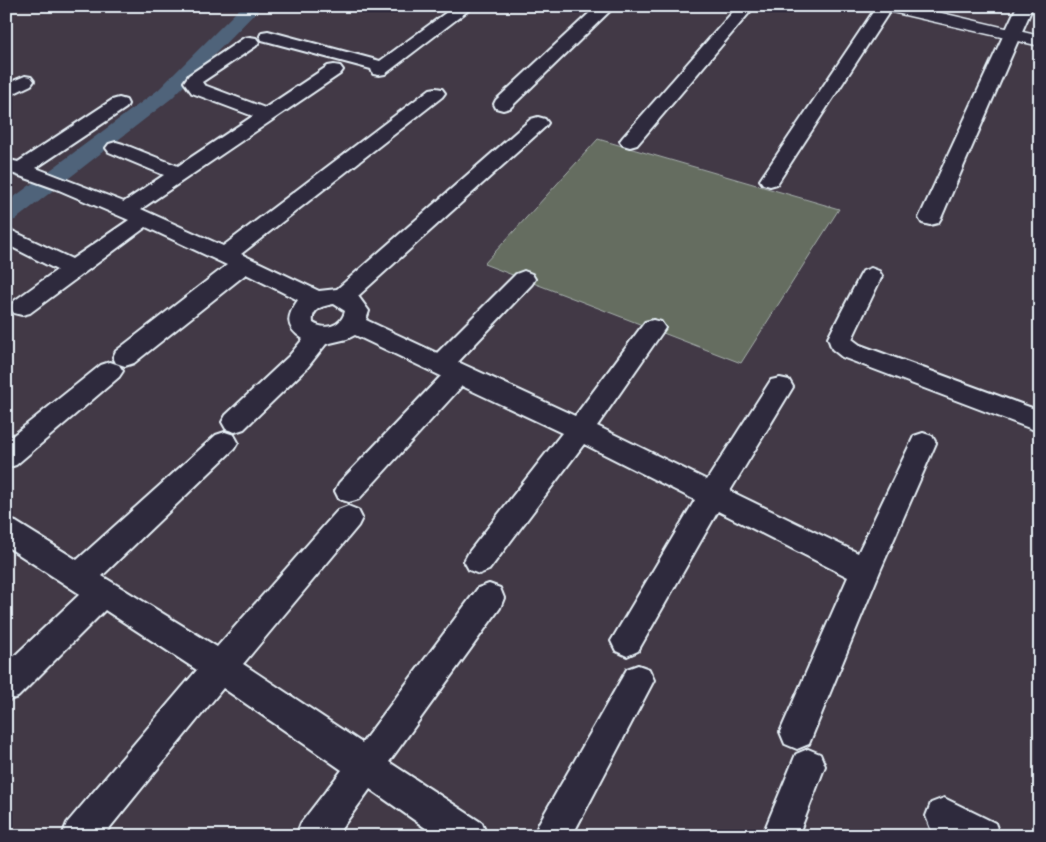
<svg xmlns="http://www.w3.org/2000/svg" width="1046" height="842" font-family="'Architects Daughter',sans-serif">
	<rect width="100%" height="100%" fill="#423946"/>
	<filter id="ink" filterUnits="userSpaceOnUse"><feTurbulence type="fractalNoise" baseFrequency=".02" numOctaves="2"/><feDisplacementMap in="SourceGraphic" scale="10" xChannelSelector="R" yChannelSelector="G"/><feConvolveMatrix kernelMatrix="1 2 1 2 8 2 1 2 1" color-interpolation-filters="sRGB"/></filter>
	<g filter="url(#ink)">
		<path fill="#656d61" stroke="#a6afac" d="M598,139L839,209L741,363L484,264Z"/>
		<g fill="none" stroke-linecap="round" stroke-linejoin="round">
			<path fill="#4f637a" fill-rule="evenodd" d="M242,6H262L172,98L15,220L6,222V203L158,90Z"/>
			<defs>
				<g id="street">
					<path d="M455,6H474L385,74L379,75L373,74L371,69L262,40L260,36L262,32L268,31L380,61Z"/>
					<path d="M597,6H615L510,108L503,110L496,108L494,104L496,100Z"/>
					<path d="M738,6H755L637,145L630,147L623,145L620,141L623,137Z"/>
					<path d="M877,6H893L777,184L770,186L763,184L760,180Z"/>
					<path d="M1017,6H1033L941,218L938,223L930,225L922,223L919,218Z"/>
					<path d="M250,37L256,38L259,42L256,46L202,82L204,85L265,108L328,66L334,65L340,66L343,70L340,74L141,209L223,246L430,89L436,88L442,89L445,93L442,97L241,254L319,291L337,289L531,119L538,117L545,119L548,123L545,127L358,296L369,311L366,320L437,353L516,274L524,271L532,274L535,279L532,284L458,362L575,416L645,322L653,320L661,322L665,328L661,334L597,426L707,480L771,380L780,378L789,380L793,387L730,491L858,553L914,436L923,433L932,436L936,443L880,571L809,744L797,749L785,744L780,732L848,577L718,511L638,651L627,656L616,651L611,641L695,500L584,444L489,570L479,574L469,570L464,561L469,552L562,433L462,386L359,499L349,502L339,499L335,491L339,483L441,376L355,335L347,339L326,344L307,368L244,429L235,432L226,429L222,422L226,415L289,356L303,339C284,327 287,316 298,300L246,274L134,363L125,366L116,363L113,357L116,351L227,265L146,227L30,313L22,315L14,313L10,307L14,301L57,270L6,244V228L72,259L129,220L59,190L6,171V159L18,162L112,100L119,98L126,100L128,104L126,108L36,168L124,202L164,175L109,152L106,148L109,144L116,142L123,144L178,166L253,116L192,93L184,82L189,75L244,38ZM334,304L345,311C342,326 325,331 313,323C311,309 322,306 334,304Z"/>
					<path d="M25,76L31,77L34,81L31,85L6,97V84Z"/>
					<path d="M871,268L879,271L882,276L852,339L860,345L1040,411V432L842,357L832,349L828,338L860,276L863,271Z"/>
					<path d="M110,362L119,365L123,371L119,377L16,465L6,468V441L101,365Z"/>
					<path d="M225,432L234,435L238,442L234,449L102,576L217,647L338,510L348,506L358,510L362,518L358,526L243,664L362,743L478,588L489,584L500,588L504,598L500,608L389,762L482,823L487,836H437L370,789L336,836H296L301,823L342,770L223,688L103,836H62L67,823L197,670L105,610L18,697L6,701V664L80,594L6,546V519L16,522L77,560L216,435Z"/>
					<path d="M638,665L649,669L654,680L572,836H534L539,823L627,669Z"/>
					<path d="M808,749L820,754L825,766L798,836H762L796,754Z"/>
					<path d="M944,798L995,823L1000,836H945L931,829L926,816L931,803Z"/>
				</g>
				<path id="secondary" d="M881,6H912L1040,36V46L883,10Z"/>
			</defs>
			<use href="#street" stroke="#e8f1f8" stroke-width="4"/>
			<use href="#secondary" stroke="#e8f1f8" stroke-width="3"/>
			<use href="#street" fill="#2f2a3d" fill-rule="evenodd"/>
			<use href="#secondary" fill="#2f2a3d" fill-rule="evenodd"/>
		</g>
	</g>
	<rect width="1046" height="842" fill="none" stroke="#2f2a3d" stroke-width="25"/>
	<rect x="12" y="12" width="1021" height="817" fill="none" stroke="#e8f1f8" stroke-width="2" filter="url(#ink)"/>
</svg>
